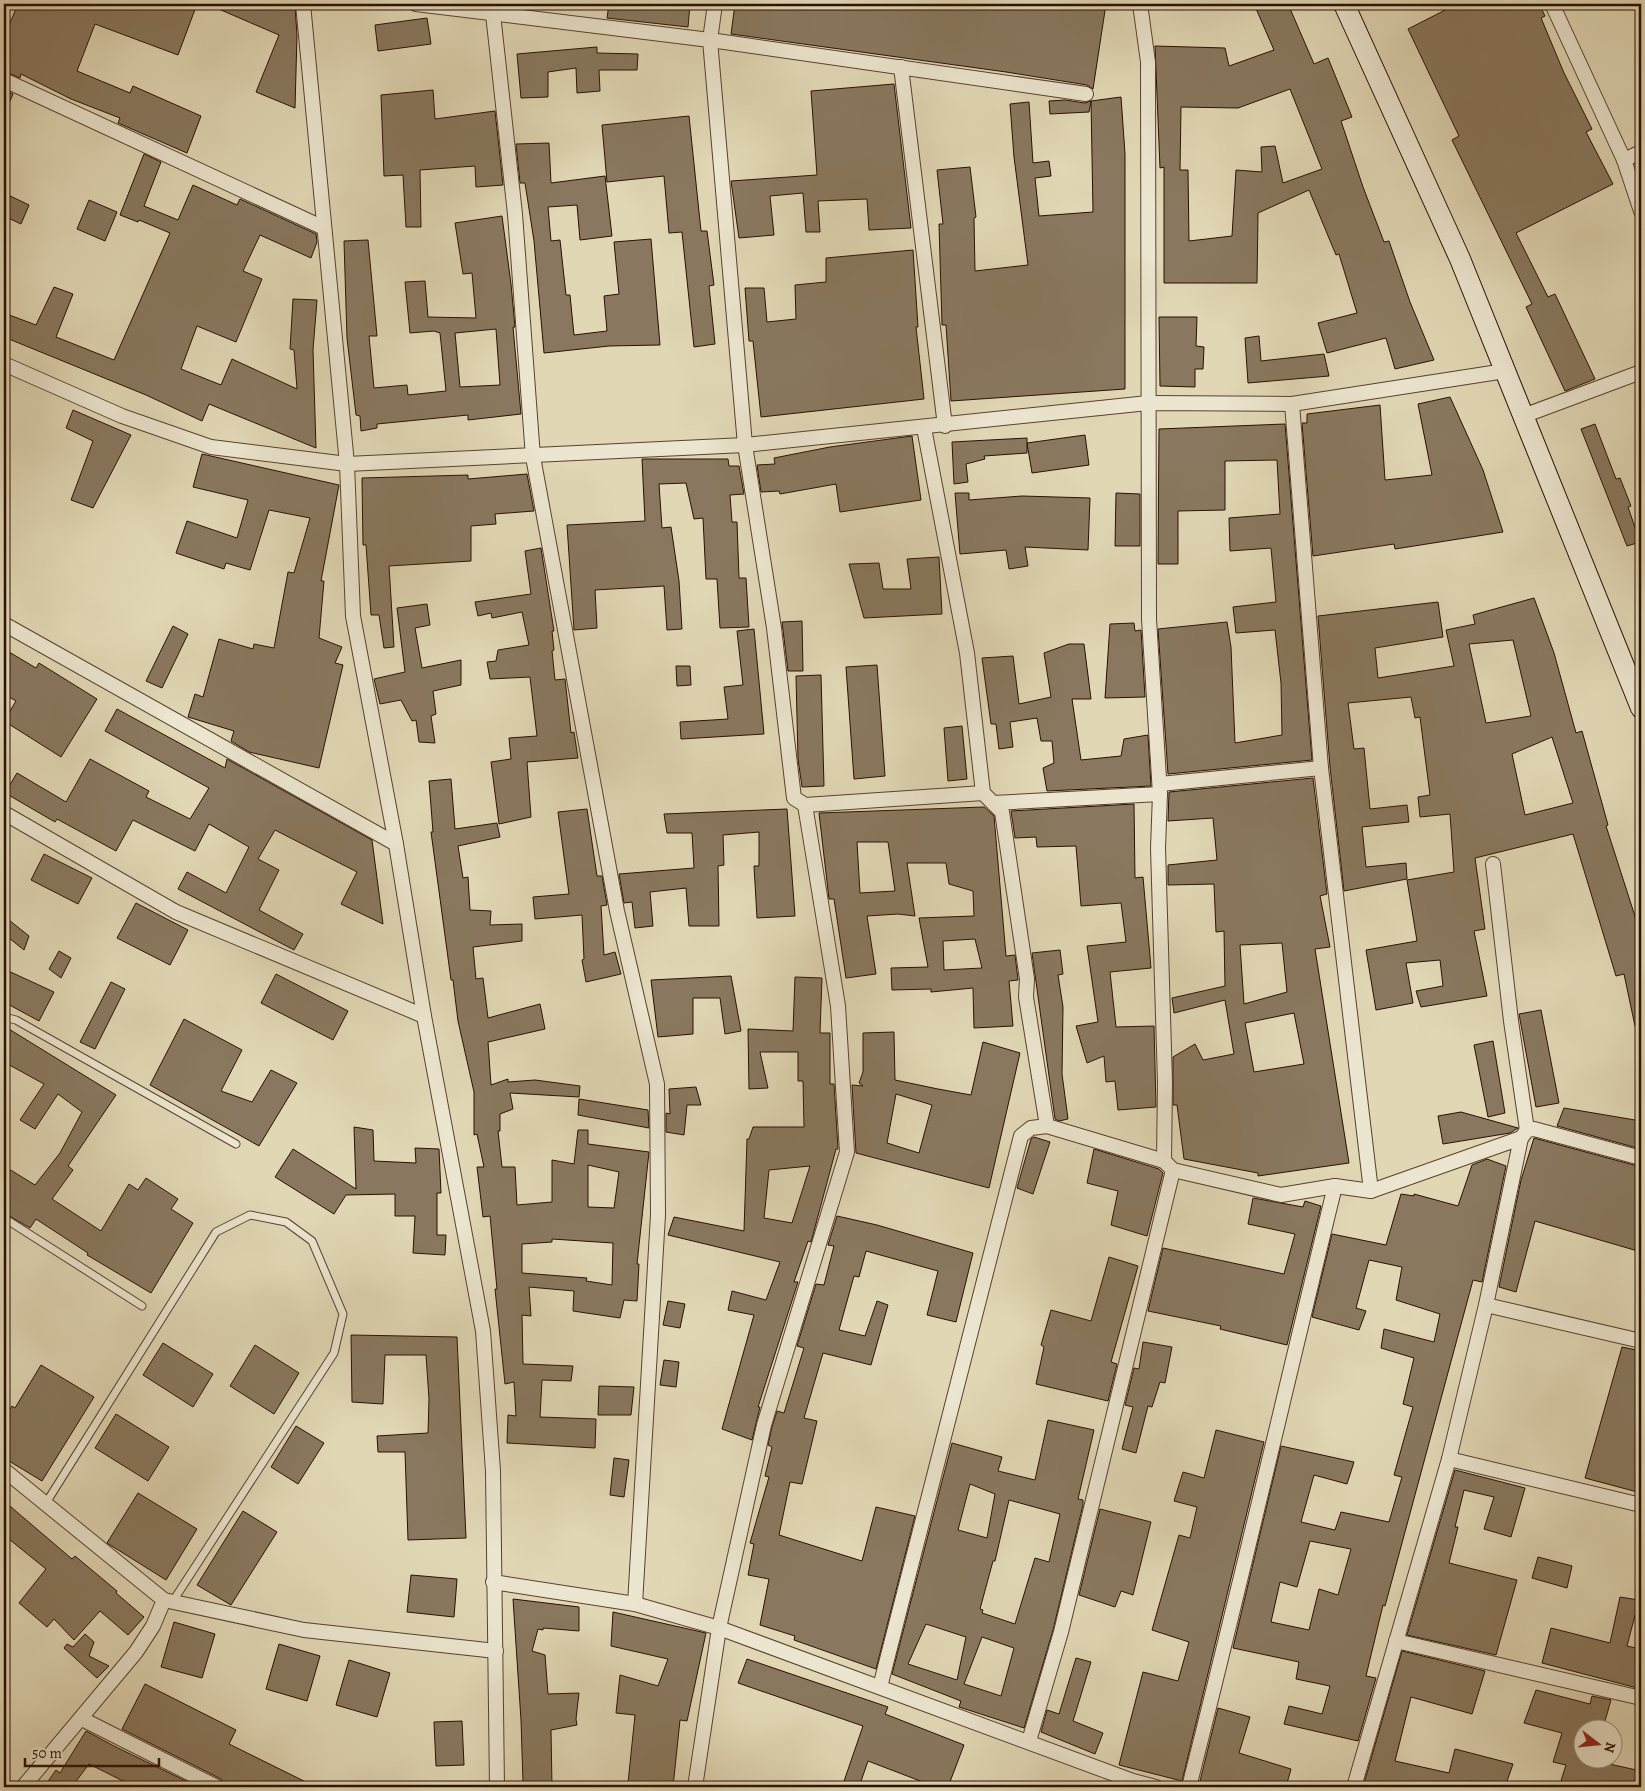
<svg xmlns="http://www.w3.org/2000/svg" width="1645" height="1791" font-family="Alegreya,serif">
	<rect width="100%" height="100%" fill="#e1d7b5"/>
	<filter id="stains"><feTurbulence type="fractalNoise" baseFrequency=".004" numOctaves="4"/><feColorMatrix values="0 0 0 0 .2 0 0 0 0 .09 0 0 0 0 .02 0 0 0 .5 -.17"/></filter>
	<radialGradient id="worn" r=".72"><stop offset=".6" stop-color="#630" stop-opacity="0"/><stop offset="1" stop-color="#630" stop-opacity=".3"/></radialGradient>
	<g fill="#89785f" stroke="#291102" fill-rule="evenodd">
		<path d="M18,4H197L178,55L95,24L77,71L130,93L133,86L201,116L187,153L118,123L120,118L71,99L21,74L20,78L4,71V37Z"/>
		<path d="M207,4H287L295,7L297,35L295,108L256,92L279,35Z"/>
		<path d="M609,4H690L688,27L607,18Z"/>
		<path d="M735,4H1106L1093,89L1087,85L1006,72L731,34Z"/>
		<path d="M1254,4H1288L1314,64L1328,58L1352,117L1341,121L1363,187L1384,242L1389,241L1410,302L1434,360L1395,369L1386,338L1327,353L1318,323L1357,313L1339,254L1336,255L1309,190L1258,213L1257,283H1164V167L1160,168L1155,46L1225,48L1229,66L1274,50ZM1290,89L1322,169L1283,183L1275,146L1261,147L1262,172L1236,170L1232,236L1189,241L1188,170H1180L1181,107L1238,108Z"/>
		<path d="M1457,4H1539L1545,16L1541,18L1564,73L1592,129L1586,132L1613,184L1516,233L1548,297L1555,294L1595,379L1565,391L1526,307L1532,304L1452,140L1459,136L1408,29Z"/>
		<path d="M427,18L431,44L378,51L375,25Z"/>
		<path d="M597,47V53L638,54L637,70H599L600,91L577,93L576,68L548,72V97L521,98L517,54Z"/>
		<path d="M894,84L911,228L869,230L867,199L818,201L820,232H806L803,193L770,196L774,235L739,238L731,181L817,175L811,91Z"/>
		<path d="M4,90L13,94L4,115Z"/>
		<path d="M433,90L435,119L495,111L503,185L476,187L475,166L420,170L421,227H406L403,175L384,176L381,95Z"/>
		<path d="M1121,97L1125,154V389L951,401L946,325H942L939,224H943L937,170L970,167L976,217L974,218L975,271L1028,265L1014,157L1010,104L1029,102L1033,163L1049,161L1051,176L1035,178L1039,216L1093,212L1091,101Z"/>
		<path d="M1065,100L1085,103L1091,101L1089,112L1050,114L1049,101Z"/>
		<path d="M689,116L701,231H707L714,285L709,286L715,344L694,347L682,232L669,233L664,176L607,182L602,125Z"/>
		<path d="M549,143L551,183L605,176L612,236L580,240L577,205L548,207L551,241L560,240L566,295H570L574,335L607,331L604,296L619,294L614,242L651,239L660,345L609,346L544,353L534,241L525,183H520L516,144Z"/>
		<path d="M144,154L161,162L144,206L178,220L193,185L237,205L240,199L316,234L317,242L311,258L260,235L243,271L262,279L236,342L197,326L181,369L221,385L232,359L297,389L294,350L290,349L293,299L317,300L313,350L316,448L209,404L202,421L146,395L4,337V313L36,325L54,287L73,294L56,337L114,360L170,233L139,220L138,222L120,215Z"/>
		<path d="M4,193L29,205L21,224L4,216Z"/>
		<path d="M89,200L117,212L105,241L77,229Z"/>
		<path d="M502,216L511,284L515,327H513L521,414L468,420V415L377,424V428L361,431L360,416L356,415L347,338L344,241L368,240L377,336H369L374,388L407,385L408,395L446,391L440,333L434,331L410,333L405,282L425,281L428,317L476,318L472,273L463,274L455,223ZM496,329L500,385L460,387L455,333Z"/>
		<path d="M913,250L918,327H916L924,399L761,417L753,341H749L745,288H764L767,322L796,319L795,285L826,282V258Z"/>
		<path d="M1159,317H1197L1196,346L1204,347L1203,369H1195V387L1160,386Z"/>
		<path d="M1259,336L1261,361L1324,354L1329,376L1248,383L1245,338Z"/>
		<path d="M1450,397L1483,470L1503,532L1395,549L1394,544L1313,556L1302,423H1307V414L1380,405L1385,480L1432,475L1418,404Z"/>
		<path d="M73,410L131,435L93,508L71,500L93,441L66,428Z"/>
		<path d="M1285,424L1312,760L1168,774L1158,629L1227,622L1231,647L1235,743L1282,735L1281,683L1275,630L1236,633L1233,607L1276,602L1271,548L1230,551L1229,518L1280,514L1277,460L1225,461V510L1178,511V564H1158L1159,429Z"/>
		<path d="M1595,424L1616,479L1620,478L1631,506L1628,507L1640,542L1627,546L1581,429Z"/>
		<path d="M1085,435L1089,465L1032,473L1027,443Z"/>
		<path d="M912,436L921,500L840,512L836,484L780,494L779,491L761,492L757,465L775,464L774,458L830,447Z"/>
		<path d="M1027,438V453L984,456L985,459L966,464L968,482L954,484L952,442Z"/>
		<path d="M202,454L339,485L321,581H324L319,638L342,647L335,663L343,665L319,768L249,752L231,741L234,731L188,717L195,694L203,697L219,639L253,649L254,644L274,648L288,572L294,573L310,518L269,510L250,570L226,563L224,569L176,553L187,521L237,538L248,500L193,487Z"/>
		<path d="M642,459H728L729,466H739L744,494L730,495L732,522H737L739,578H746L749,627L720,628L717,579H706L703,518L694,519L686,483L659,484L662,528L671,527L679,581L682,629L667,630L664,586L595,590L597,628L574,630L567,525L645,521Z"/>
		<path d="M527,474L534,511L495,514L496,524L471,526V561L389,566L394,647L384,648L379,615H371L366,545H363L362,478L468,475V479Z"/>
		<path d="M955,493H969V500L1022,496L1090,498L1088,550L1025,547L1028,566L1009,569L1006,550L960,554Z"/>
		<path d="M1116,493L1140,494V546H1115Z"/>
		<path d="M541,548L554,631H552L554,650L552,651L555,680L565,679L571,733L574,732L578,758L527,762L531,817L499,824L491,762L511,759L509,738L537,736L530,677L490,679L487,662L496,661L498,650L529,645L522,612L492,618L491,613L478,616L475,602L531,594L525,551Z"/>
		<path d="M939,557L942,614L864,618L849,564L879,563L883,589H911L907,559Z"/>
		<path d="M1534,598L1554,653L1576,733L1582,731L1608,825L1606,826L1641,935V1026H1635L1624,974L1616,976L1573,834L1475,858L1485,929L1474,931L1487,996L1421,1007L1416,991L1443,986L1440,960L1406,963L1413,1003L1376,1010L1366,950L1417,941L1407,880L1454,872L1450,814L1420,817L1418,797L1430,795L1420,717L1415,718L1411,697L1348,703L1354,749L1364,748L1370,809L1407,805L1409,822L1362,827L1366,867L1406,863L1407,879L1344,891L1330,767L1318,616L1438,602L1443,637L1375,648L1378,678L1454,666L1446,630L1475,624L1473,615ZM1513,640L1531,716L1486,723L1469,644ZM1552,737L1573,803L1525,815L1512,754Z"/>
		<path d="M427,604L430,625L415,628L422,668L461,660V685L433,691L436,714L431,716L435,743L419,742L416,720L412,721L401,700L380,704L374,679L405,672L397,608Z"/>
		<path d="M802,621L803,671H788L782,622Z"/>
		<path d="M1134,623L1135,631L1141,630L1145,697L1105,698L1110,624Z"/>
		<path d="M173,626L188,634L162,688L146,681Z"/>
		<path d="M754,629L764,734L681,739L680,722L728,719L724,687L743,685L737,631Z"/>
		<path d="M1069,644H1084L1091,699H1072L1081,760L1121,756L1124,739L1148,735L1151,786L1047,791L1043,768L1054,763L1052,741H1041L1037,718L1010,722L1013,747L999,749L996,724H991L982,658L1013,656L1019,704L1051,697L1044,653Z"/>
		<path d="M4,649L36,668L39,663L97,699L61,757L4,721L16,701L4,694Z"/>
		<path d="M877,665L885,776L854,779L846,667Z"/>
		<path d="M676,666H690L691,685L677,686Z"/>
		<path d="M821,675L824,786L802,787L798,759L796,676Z"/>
		<path d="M117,709L225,768L227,759L372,840L383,924L341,904L357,872L275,830L258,859L279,870L259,910L303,934L294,950L178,889L187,872L226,893L249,847L209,824L195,851L133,820L116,851L57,819L55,822L5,793L17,773L66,802L90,759L149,791L146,797L190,819L209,788L105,731Z"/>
		<path d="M962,726L967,779L948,781L944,728Z"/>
		<path d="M1313,778L1327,894L1320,896L1330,947L1315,949L1349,1163L1258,1176V1173L1184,1159L1177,1105H1173V1057L1195,1044L1203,1060L1234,1054L1225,1000L1174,1013L1172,998L1225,986L1224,931L1216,932L1214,884L1168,885V865L1217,860L1213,818L1168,821L1169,792ZM1282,943L1287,992L1244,1004L1240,945ZM1294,1013L1304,1064L1254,1072L1245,1023Z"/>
		<path d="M451,779L455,829L497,823L500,837L458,846L463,878L468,877L470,910L491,911L490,925L522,924V941L473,947L476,979L483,978L488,1018L540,1004L545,1029L488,1042L491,1085L508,1079V1082L535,1080L580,1086L579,1097L510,1093L513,1109L500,1114V1131H498L502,1167H515L517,1205L552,1202V1160L574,1164L578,1130H588V1144L649,1152L637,1264H639L637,1301L624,1300L620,1318L573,1311L574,1291L529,1287L531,1316L522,1315L523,1364L573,1366L571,1381L542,1380L540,1417L596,1419L595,1448L507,1443L508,1415L516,1416L514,1382L505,1384L495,1289H497L490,1216L483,1217L477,1167H484L477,1134L474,1135V1092L458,1021L453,980H451L431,832H433L429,781ZM588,1165L619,1172L614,1208L588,1207ZM552,1239L613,1243L612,1285L586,1281L587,1278L522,1273V1244L552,1242Z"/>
		<path d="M1134,804L1135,878L1143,877L1151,968L1110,972L1116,1027L1154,1026L1156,1107L1118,1110L1115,1081L1106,1082L1104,1056L1087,1063L1076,1026L1098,1022L1087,946L1126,942L1121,903L1081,906L1076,846L1037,847L1036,837L1015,838L1011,811Z"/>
		<path d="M984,807L994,816L1006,956L1015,955L1018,980L1009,981L1013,1026L974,1028L973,988L931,992V989L892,990L891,968L928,967L919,918L974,916L973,891L949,884L946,863H907L915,916L898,914L867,916L876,974L846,978L834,899H829L819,813ZM857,842H888L895,891L860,893ZM975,939L982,968L944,970L943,941Z"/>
		<path d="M587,809L597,876H602L607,905L601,906L604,955L615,952L621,974L586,982L582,960L584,959L582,915L535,919L533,897L569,894L558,812Z"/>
		<path d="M787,809L795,916L757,918L754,866H759V832L723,835L724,865L718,866L719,926H689L686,888L650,892L653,926L635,928L632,902L624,903L619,874L694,868L692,833H667L664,814Z"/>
		<path d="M44,854L92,878L78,904L31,880Z"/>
		<path d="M136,903L188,930L170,965L117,938Z"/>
		<path d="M4,916L29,936L24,950L4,934Z"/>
		<path d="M1060,950L1063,974L1058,975L1063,1007L1062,1074L1068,1119L1059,1121L1055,1119L1032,953Z"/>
		<path d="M59,951L71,958L61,978L49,969Z"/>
		<path d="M4,969L54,992L39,1021L4,1002Z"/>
		<path d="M276,974L348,1011L333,1040L261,1003Z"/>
		<path d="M731,976L741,1031L725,1034L720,998H693V1034L658,1037L651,980Z"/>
		<path d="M795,977L822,978L820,1033H830V1084H834L838,1149H836L811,1242L808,1241L794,1282H798L758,1407H760L752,1440L722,1429L754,1315L728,1310L732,1291L766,1300L780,1262L668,1235L674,1217L744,1231L747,1139H749L753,1127H804L803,1081H798V1052H760L768,1088L749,1089L748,1029L793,1031ZM810,1166L792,1223L764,1218L769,1170Z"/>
		<path d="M111,982L125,989L95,1049L80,1042Z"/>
		<path d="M1541,1010L1559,1103L1536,1107L1519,1014Z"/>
		<path d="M184,1019L242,1050L221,1091L252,1102L271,1070L297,1083L259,1146L150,1085Z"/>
		<path d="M4,1026L116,1095L68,1166L73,1170L52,1199L101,1231L129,1184L138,1190L146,1178L178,1199L171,1209L193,1223L151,1293L87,1255L88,1253L36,1219L30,1228L4,1213V1166L35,1185L60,1153L82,1112L58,1094L35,1129L20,1120L44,1084L4,1062Z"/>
		<path d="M894,1032L895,1080L938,1089L971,1095L983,1042L1020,1053L989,1188L856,1153L852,1085L863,1086L859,1083L863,1072V1033ZM896,1094L932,1105L919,1153L887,1143Z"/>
		<path d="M1493,1041L1505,1113L1488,1117L1474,1045Z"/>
		<path d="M696,1087L701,1105H687L684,1135L666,1132V1113L670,1114L669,1089Z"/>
		<path d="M579,1099L648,1110L649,1128L578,1115Z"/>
		<path d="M1564,1108L1641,1121V1149L1557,1126Z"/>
		<path d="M1461,1112L1518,1128L1510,1133L1443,1144L1438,1116Z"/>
		<path d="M354,1127L373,1130L374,1161L416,1163L415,1148L439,1149L441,1193H437V1235H446L445,1255L413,1253L415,1216H395V1194L346,1195L334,1214L275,1177L293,1149L356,1189Z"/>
		<path d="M1034,1137L1050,1142L1033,1194L1017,1188L1031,1139Z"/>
		<path d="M1534,1138L1641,1167V1252L1535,1221L1516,1292L1499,1287L1521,1180Z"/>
		<path d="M1094,1149L1159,1169L1163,1173L1147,1236L1111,1225L1118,1191L1087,1183Z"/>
		<path d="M1487,1159L1506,1166L1482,1282L1473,1280L1385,1606L1383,1605L1366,1676L1376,1678L1358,1741L1284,1724L1289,1706L1322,1714L1330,1686L1296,1679L1299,1662L1233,1648L1281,1446L1354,1462L1347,1484L1314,1475L1301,1522L1335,1530L1341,1512L1389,1522L1402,1477L1394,1475L1413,1407L1403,1404L1414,1358L1381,1348L1384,1329L1434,1342L1440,1314L1396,1300L1402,1267L1369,1260L1356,1308L1366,1311L1359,1330L1312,1317L1332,1234L1386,1245L1401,1194L1414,1196V1194L1458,1206L1472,1165ZM1310,1541L1351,1549L1338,1595L1319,1589L1309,1630L1271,1622L1280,1582L1297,1587Z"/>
		<path d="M1253,1198L1303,1207L1305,1201L1321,1206L1287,1345L1220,1329L1221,1326L1148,1311L1163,1248L1284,1274L1295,1234L1248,1224Z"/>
		<path d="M837,1216L877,1225L973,1253L956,1322L927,1315L938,1271L866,1251L859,1277L854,1276L839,1330L865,1336L877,1301L888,1305L871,1365L823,1353L804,1418L817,1421L802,1484L790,1482L779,1535L862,1561L876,1507L915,1516L876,1669L794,1640L795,1636L760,1625L769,1579L748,1575L754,1544L750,1543L769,1477L765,1476L772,1447L768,1445L772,1427L777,1411L784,1413L804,1348L797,1346L816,1284L824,1285L834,1246L828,1245Z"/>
		<path d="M1109,1257L1138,1266L1111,1362L1117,1364L1108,1401L1036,1384L1044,1347L1041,1345L1051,1310L1091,1321Z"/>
		<path d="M668,1301L685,1304L680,1328L663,1325Z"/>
		<path d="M351,1335L457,1337L466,1538L408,1540L405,1452H378L377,1436L428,1433L429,1399L426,1355H385L383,1404L352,1402Z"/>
		<path d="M1143,1342L1172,1347L1165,1383L1160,1382L1152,1407L1148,1406L1136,1453L1122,1449L1133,1407L1125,1405L1134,1368L1139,1369Z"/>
		<path d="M163,1343L213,1374L193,1407L143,1375Z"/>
		<path d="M255,1345L299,1373L274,1414L230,1386Z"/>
		<path d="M1622,1347L1641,1351V1493L1585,1478Z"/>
		<path d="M664,1360L679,1362L676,1387L660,1385Z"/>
		<path d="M41,1365L94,1397L42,1481L4,1458V1418L12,1406L15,1408Z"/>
		<path d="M599,1386L634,1387L631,1415H598Z"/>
		<path d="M116,1414L169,1447L148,1481L95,1448Z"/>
		<path d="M1048,1420L1094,1430L1078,1499L1083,1500V1505L1053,1630L1024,1728L959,1707L961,1701L892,1674L952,1443L1002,1457L998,1471L1035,1480ZM970,1484L995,1494L987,1538L958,1530ZM1009,1500L1060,1514L1049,1562L1035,1558L1015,1624L982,1613L983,1610L980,1609L993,1561H995ZM926,1624L966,1637L957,1680L908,1664ZM982,1637L1014,1648L1001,1696L964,1684Z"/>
		<path d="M296,1426L324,1443L298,1484L271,1467Z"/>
		<path d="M1216,1430L1264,1442L1182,1781L1119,1765L1143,1672L1178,1681L1189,1642L1152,1630L1179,1535L1190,1538L1197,1507L1174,1501L1183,1472L1204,1478Z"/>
		<path d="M614,1458L629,1460L624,1497L610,1495Z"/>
		<path d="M1455,1470L1525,1488L1511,1537L1484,1529L1494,1497L1464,1490L1455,1527H1458L1449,1563L1517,1580L1496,1655L1407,1635Z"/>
		<path d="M138,1493L197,1529L166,1580L107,1543Z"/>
		<path d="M4,1501L72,1559L75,1556L117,1591L116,1593L144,1617L128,1635L100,1611L74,1640L54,1619L47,1627L19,1603L46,1569L4,1535Z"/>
		<path d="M1100,1509L1151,1522L1133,1595L1121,1591L1115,1607L1079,1595Z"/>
		<path d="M243,1511L277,1532L231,1605L197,1585Z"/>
		<path d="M1538,1557L1572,1566L1567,1588L1532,1578Z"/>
		<path d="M411,1575L457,1579L454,1617L407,1612Z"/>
		<path d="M1620,1597L1639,1600L1627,1646L1641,1649V1689L1542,1663L1551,1628L1610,1643Z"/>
		<path d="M513,1599L579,1607V1631L543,1628V1630L538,1629L532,1651L545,1655L548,1694L579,1693L576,1719L577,1725L551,1730L552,1787H526V1782H523L521,1720Z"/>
		<path d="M613,1612L706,1633L687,1721L680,1720L673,1787L628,1783L635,1715L616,1713L620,1675L658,1686L668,1659L611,1646Z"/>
		<path d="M174,1622L215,1634L202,1678L161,1667Z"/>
		<path d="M85,1634L94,1642L89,1656L109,1666L97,1678L64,1648L67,1644L73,1647Z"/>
		<path d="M279,1644L320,1656L307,1701L266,1689Z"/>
		<path d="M1402,1651L1485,1671L1472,1714L1411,1697L1395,1761L1449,1773L1455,1749L1513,1764L1505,1787L1470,1781L1468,1787H1363Z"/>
		<path d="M1076,1658L1091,1662L1073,1721L1103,1733L1095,1754L1041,1732L1047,1710L1059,1714Z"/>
		<path d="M747,1659L888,1707L885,1714L964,1745L948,1787H936L868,1761L859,1787H842L863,1726L738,1683Z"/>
		<path d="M349,1660L390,1673L377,1717L336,1705Z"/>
		<path d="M145,1684L236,1730L229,1744L316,1787H226L221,1779L122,1729Z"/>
		<path d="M1536,1690L1590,1704L1592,1696L1611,1700L1603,1728H1582V1758L1641,1771V1787H1559L1566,1765L1553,1762L1562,1733L1524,1723Z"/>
		<path d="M1218,1708L1250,1717L1239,1753L1291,1769L1286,1787H1224L1200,1781Z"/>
		<path d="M462,1721L464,1765L436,1766L434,1722Z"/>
		<path d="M86,1731L114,1746L198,1787H135L89,1764L74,1784L78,1787H44L56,1770L60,1773Z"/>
	</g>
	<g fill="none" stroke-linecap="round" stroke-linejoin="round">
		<defs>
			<g id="lane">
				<path d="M4,1017L16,1020L236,1144"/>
				<path d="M4,1218L142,1306"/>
				<path d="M46,1503L216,1232L250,1215L286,1222L312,1241L343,1314L334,1353L173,1601"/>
			</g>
			<g id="street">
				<path d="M303,4L347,464L353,616L396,844L424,1016L483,1331L493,1471L497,1787"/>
				<path d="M416,4L710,40L1086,94"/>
				<path d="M1140,4L1148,62L1149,619L1160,794L1158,848L1165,1083L1164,1161"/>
				<path d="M1552,4L1624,160"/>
				<path d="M493,14L515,214L533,457L617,911L657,1084L658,1215L635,1604"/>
				<path d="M901,67L945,426"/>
				<path d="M4,80L324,228"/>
				<path d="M1641,152L1624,160L1641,211"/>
				<path d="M4,364L122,416L211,447L347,464L745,445L1148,403L1292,404L1505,371"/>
				<path d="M1292,404L1321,768L1371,1191"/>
				<path d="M1523,416L1641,372"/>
				<path d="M924,428L967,653L983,793L1002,812L1027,979L1026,997L1047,1126L1164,1161L1173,1170L1281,1195L1335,1186L1371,1191L1521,1138L1486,1305L1449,1459L1354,1787"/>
				<path d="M4,624L396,844"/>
				<path d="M1160,784L1321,768"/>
				<path d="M993,803L1160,794"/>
				<path d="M805,805L983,793"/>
				<path d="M4,813L176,912L424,1016"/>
				<path d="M1493,864L1511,1021L1527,1130"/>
				<path d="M1522,1137L1527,1130L1534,1129L1641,1158"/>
				<path d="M1486,1305L1641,1341"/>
				<path d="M1449,1459L1641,1505"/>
				<path d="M4,1470L164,1600L304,1630L496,1651"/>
				<path d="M493,1582L635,1604L719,1628L1133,1781L1156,1787"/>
				<path d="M1396,1641L1641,1698"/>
				<path d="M880,1687L1021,1136L1031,1128L1047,1126"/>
				<path d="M82,1719L217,1787"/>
				<path d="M1029,1741L1061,1632L1173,1170"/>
				<path d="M23,1787L136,1652L153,1626L164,1600"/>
				<path d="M695,1787L719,1628L764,1425L847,1152L838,1006L805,805L794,798L774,628L745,445L710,40L715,4"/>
				<path d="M1189,1787C1240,1587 1286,1386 1335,1186"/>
			</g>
			<path id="secondary" d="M1344,4L1460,259L1641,708"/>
		</defs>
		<use href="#lane" stroke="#57422f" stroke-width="9"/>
		<use href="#street" stroke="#57422f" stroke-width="16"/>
		<use href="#secondary" stroke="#291102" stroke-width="22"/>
		<use href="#lane" stroke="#ece5cf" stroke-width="7"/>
		<use href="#street" stroke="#ece5cf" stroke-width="14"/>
		<use href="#secondary" stroke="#ece5cf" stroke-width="20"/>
	</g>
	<rect width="1645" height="1791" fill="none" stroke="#e1d7b5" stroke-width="20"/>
	<rect x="5" y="5" width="1635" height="1781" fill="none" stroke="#291102" stroke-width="2.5"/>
	<rect x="10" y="10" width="1625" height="1771" fill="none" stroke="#291102"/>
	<g transform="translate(1598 1744) rotate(106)"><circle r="24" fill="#ece5cf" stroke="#9e907d"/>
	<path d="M0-4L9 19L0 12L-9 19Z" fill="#8f2418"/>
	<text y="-8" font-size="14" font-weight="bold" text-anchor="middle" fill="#291102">N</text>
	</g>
	<path d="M25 1758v8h134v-8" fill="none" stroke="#291102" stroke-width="2.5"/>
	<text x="32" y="1758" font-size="15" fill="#291102" stroke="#ece5cf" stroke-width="4" paint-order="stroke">50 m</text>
	<rect width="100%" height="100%" filter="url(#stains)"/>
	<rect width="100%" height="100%" fill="url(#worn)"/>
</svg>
